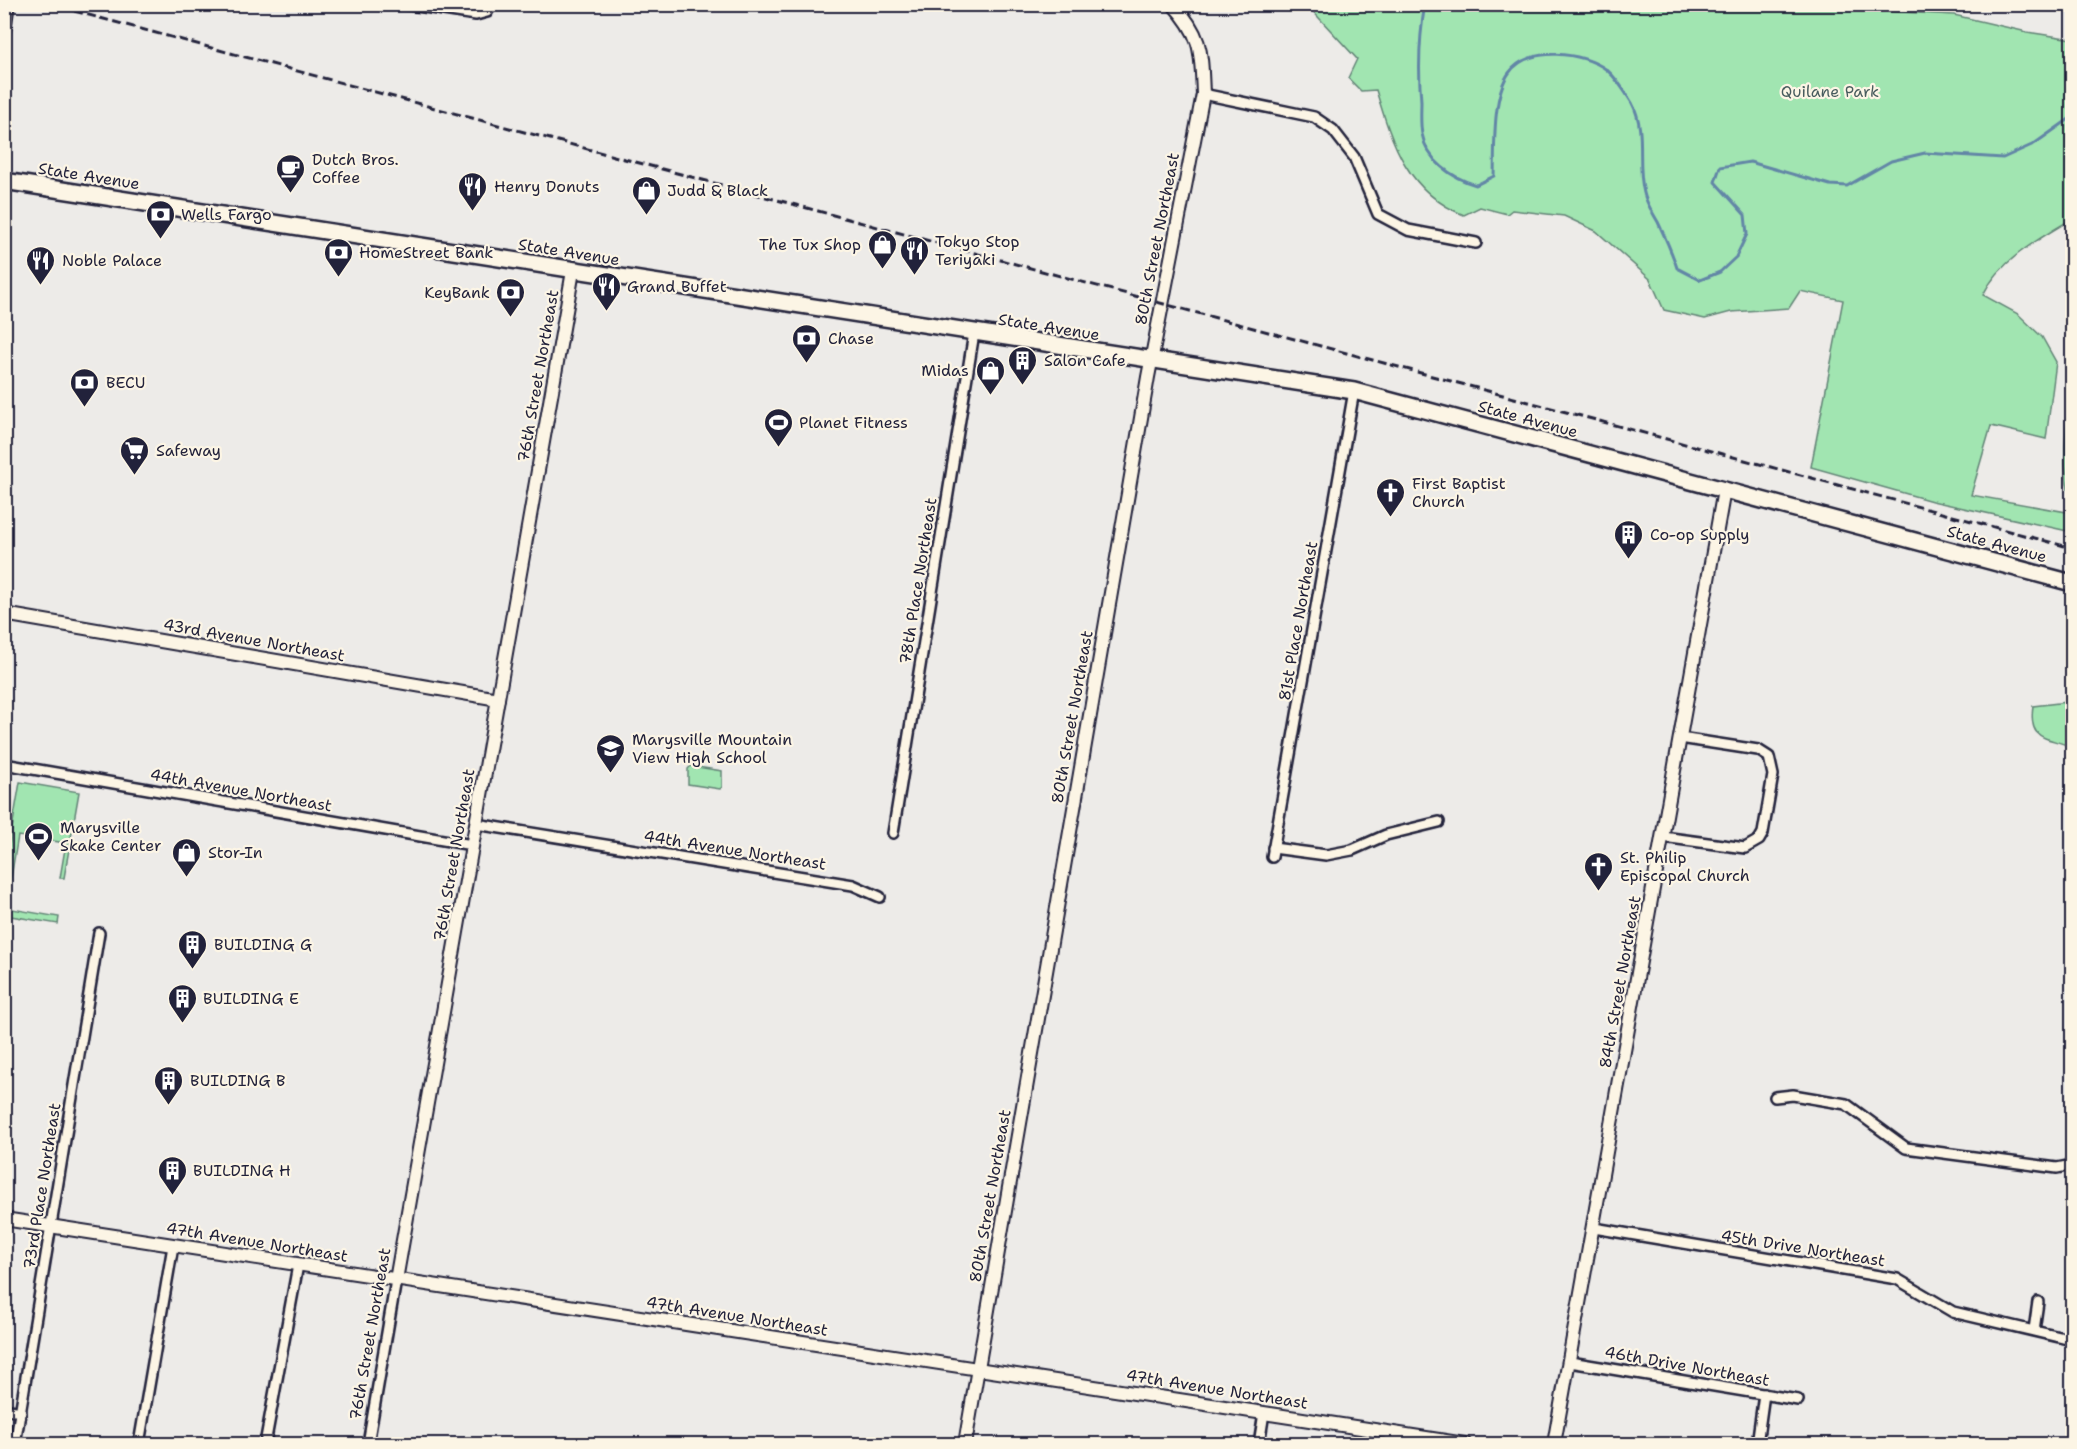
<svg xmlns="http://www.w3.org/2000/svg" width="2077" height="1449" font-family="'Shantell Sans',sans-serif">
	<rect width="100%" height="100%" fill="#edebe8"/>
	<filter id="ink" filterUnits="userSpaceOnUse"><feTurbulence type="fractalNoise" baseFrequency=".0167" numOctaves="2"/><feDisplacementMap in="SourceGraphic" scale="12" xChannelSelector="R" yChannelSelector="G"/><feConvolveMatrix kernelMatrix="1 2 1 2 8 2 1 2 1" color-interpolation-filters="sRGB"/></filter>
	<g filter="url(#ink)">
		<g fill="#a1e5b1" stroke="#628476" stroke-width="1.5">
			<path d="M1307,5H1838L1884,11L1954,15L2027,32L2072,39V219C2040,238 2000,260 1983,295L2018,314L2042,337L2056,362L2046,439L1991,426L1971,495L2072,513V532L1932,501L1811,467L1843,300L1800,291L1789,308L1731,312L1705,319L1664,310L1650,279L1596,231L1564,216L1512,210L1507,214L1480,207L1464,215C1408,193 1392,144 1376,90L1361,91L1348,78L1357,59Z"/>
			<path d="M2072,376V506C2059,464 2067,419 2072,376Z"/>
			<path d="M2072,696V747C2046,736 2028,742 2033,706L2067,702Z"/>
			<path d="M691,766L722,771V787L720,789L688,784V769Z"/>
			<path d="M20,782L79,792L64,878H60L66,843L18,836L6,908L59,917L58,924L5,915V869Z"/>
		</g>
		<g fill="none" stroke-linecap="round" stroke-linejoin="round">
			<path stroke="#6286a6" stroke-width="3" d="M1425,4C1419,38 1418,67 1421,101C1421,112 1420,123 1422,134C1427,161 1452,178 1476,185L1494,176C1495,148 1492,96 1509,73C1529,45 1583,52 1607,70C1615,77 1626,93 1632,103C1647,131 1636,164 1644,193C1646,203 1653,213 1658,222C1665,237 1672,252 1677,268L1700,280L1720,272L1736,257L1747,234L1745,215L1715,182L1720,167L1750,162L1830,185L1847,186L1891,161L1925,153L2003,158L2034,144L2072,117"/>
			<defs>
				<g id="minor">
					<path d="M404,4L476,15L487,12L491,4"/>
					<path d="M1203,94L1314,117L1333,130L1354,157L1378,214L1408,230L1476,243"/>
					<path d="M4,764L472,845"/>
					<path d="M476,824L853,885L880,897"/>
					<path d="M893,833L974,333"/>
					<path d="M1663,837L1745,848L1759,840L1763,833L1773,775L1769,757L1758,750L1680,738"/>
					<path d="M1273,848L1326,855L1352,850L1386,835L1439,822"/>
					<path d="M1272,857L1354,391"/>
					<path d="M1775,1097L1793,1095L1846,1104L1906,1148L2057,1168L2072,1165"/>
					<path d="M1594,1228L1897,1279L1953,1312L2072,1340"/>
					<path d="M2034,1330L2038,1302"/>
					<path d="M1570,1362L1798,1400"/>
					<path d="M4,1409L21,1412"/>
					<path d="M15,1444L99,933"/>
					<path d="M139,1444L173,1246"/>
					<path d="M265,1444L298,1265"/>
					<path d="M368,1444L396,1280"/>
					<path d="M1259,1444L1264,1413"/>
					<path d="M1757,1444L1764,1394"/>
				</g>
				<g id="tertiary">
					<path d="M4,30L8,4"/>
					<path d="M4,614L498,699"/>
					<path d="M4,1219L1465,1444"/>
					<path d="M396,1280L573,271"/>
					<path d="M965,1444L1148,377L1203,94C1201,52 1203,37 1173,4"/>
					<path d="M1554,1444L1724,490"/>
				</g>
				<path id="primary" d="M4,181L1354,391L2072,583"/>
			</defs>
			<use href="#minor" stroke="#22223b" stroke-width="14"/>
			<use href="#tertiary" stroke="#22223b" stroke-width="16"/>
			<use href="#primary" stroke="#22223b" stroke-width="20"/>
			<use href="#minor" stroke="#fcf5e5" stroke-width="9"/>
			<use href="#tertiary" stroke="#fcf5e5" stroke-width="12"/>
			<use href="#primary" stroke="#fcf5e5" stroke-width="15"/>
			<path stroke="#22223b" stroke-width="3" stroke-dasharray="9 4.5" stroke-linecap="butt" d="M48,4L2072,548"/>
		</g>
	</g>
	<defs>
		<symbol id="cafe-pin" viewBox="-11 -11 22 30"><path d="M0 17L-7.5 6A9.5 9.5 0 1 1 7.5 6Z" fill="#22223b" stroke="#fcf5e5"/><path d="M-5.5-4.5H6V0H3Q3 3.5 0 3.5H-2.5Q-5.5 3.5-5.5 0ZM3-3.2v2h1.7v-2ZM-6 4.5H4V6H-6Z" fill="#fff"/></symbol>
		<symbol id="restaurant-pin" viewBox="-11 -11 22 30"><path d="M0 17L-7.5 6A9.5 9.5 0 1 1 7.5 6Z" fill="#22223b" stroke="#fcf5e5"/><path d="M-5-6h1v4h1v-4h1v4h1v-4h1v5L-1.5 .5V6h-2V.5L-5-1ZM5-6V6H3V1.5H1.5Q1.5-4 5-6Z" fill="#fff"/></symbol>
		<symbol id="shop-pin" viewBox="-11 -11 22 30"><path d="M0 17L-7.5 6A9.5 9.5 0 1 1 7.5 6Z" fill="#22223b" stroke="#fcf5e5"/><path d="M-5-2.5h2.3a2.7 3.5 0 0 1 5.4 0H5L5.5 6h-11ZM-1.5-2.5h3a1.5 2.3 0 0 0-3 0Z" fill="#fff"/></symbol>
		<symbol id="bank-pin" viewBox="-11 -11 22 30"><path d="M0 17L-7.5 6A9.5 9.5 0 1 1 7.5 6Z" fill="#22223b" stroke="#fcf5e5"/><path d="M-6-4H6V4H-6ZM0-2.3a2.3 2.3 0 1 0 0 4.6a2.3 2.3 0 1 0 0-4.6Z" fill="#fff"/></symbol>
		<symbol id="building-pin" viewBox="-11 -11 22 30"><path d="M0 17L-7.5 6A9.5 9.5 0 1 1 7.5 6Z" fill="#22223b" stroke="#fcf5e5"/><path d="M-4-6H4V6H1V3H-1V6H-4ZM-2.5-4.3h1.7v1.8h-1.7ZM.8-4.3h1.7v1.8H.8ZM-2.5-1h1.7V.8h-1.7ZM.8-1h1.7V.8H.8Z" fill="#fff"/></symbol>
		<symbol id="stadium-pin" viewBox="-11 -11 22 30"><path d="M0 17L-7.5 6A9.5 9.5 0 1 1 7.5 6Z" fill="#22223b" stroke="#fcf5e5"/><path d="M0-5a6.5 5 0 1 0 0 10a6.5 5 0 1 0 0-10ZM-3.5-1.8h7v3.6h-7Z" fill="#fff"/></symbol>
		<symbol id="supermarket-pin" viewBox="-11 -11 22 30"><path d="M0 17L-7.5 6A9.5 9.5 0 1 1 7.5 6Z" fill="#22223b" stroke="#fcf5e5"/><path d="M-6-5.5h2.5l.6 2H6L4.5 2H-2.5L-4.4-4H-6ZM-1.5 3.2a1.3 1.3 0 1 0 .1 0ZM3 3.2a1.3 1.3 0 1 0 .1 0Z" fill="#fff"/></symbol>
		<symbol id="church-pin" viewBox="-11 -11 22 30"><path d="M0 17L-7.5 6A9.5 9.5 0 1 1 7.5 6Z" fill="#22223b" stroke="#fcf5e5"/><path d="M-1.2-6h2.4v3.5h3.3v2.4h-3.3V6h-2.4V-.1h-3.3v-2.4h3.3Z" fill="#fff"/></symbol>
		<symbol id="school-pin" viewBox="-11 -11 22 30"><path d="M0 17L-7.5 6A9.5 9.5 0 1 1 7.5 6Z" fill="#22223b" stroke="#fcf5e5"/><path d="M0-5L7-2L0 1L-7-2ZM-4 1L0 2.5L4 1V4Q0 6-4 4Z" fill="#fff"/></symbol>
	</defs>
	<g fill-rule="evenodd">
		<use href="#cafe-pin" x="274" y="152" width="33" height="45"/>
		<use href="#restaurant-pin" x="456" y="170" width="33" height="45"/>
		<use href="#shop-pin" x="630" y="174" width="33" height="45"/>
		<use href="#bank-pin" x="144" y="198" width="33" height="45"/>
		<use href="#shop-pin" x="866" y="228" width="33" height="45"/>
		<use href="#restaurant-pin" x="898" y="234" width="33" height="45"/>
		<use href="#bank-pin" x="322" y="236" width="33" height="45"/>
		<use href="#restaurant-pin" x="24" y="244" width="33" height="45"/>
		<use href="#restaurant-pin" x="590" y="270" width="33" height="45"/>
		<use href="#bank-pin" x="494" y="276" width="33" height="45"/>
		<use href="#bank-pin" x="790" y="322" width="33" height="45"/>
		<use href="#building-pin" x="1006" y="344" width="33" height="45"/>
		<use href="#shop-pin" x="974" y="354" width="33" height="45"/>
		<use href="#bank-pin" x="68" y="366" width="33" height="45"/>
		<use href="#stadium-pin" x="762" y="406" width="33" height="45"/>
		<use href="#supermarket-pin" x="118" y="434" width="33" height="45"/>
		<use href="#church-pin" x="1374" y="476" width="33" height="45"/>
		<use href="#building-pin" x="1612" y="518" width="33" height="45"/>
		<use href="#school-pin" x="594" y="732" width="33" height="45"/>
		<use href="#stadium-pin" x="22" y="820" width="33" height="45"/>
		<use href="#shop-pin" x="170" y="836" width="33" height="45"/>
		<use href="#church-pin" x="1582" y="850" width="33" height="45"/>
		<use href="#building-pin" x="176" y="928" width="33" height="45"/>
		<use href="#building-pin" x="166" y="982" width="33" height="45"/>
		<use href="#building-pin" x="152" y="1064" width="33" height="45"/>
		<use href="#building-pin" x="156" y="1154" width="33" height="45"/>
	</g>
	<g text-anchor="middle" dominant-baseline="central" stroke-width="4.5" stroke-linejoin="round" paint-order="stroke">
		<g font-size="16" fill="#485c5e" stroke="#fcf5e5">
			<text x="1830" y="91">Quilane Park</text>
		</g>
		<g font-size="16" fill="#22223b" stroke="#fcf5e5" text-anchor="start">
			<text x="312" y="159">Dutch Bros.<tspan x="312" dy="18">Coffee</tspan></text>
			<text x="494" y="186">Henry Donuts</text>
			<text x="667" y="190">Judd &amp; Black</text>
			<text x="181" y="214">Wells Fargo</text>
			<text x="935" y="241">Tokyo Stop<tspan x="935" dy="18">Teriyaki</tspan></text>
			<text x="861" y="244" text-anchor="end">The Tux Shop</text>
			<text x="359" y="252">HomeStreet Bank</text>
			<text x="62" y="260">Noble Palace</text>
			<text x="627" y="286">Grand Buffet</text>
			<text x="490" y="292" text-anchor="end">KeyBank</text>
			<text x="828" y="338">Chase</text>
			<text x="1044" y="360">Salon Cafe</text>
			<text x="969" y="370" text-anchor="end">Midas</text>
			<text x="106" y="382">BECU</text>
			<text x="799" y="422">Planet Fitness</text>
			<text x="156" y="450">Safeway</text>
			<text x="1412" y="483">First Baptist<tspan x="1412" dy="18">Church</tspan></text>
			<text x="1650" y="534">Co-op Supply</text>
			<text x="632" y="739">Marysville Mountain<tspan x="632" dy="18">View High School</tspan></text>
			<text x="60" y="827">Marysville<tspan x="60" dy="18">Skake Center</tspan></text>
			<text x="208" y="852">Stor-In</text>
			<text x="1620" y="857">St. Philip<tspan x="1620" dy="18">Episcopal Church</tspan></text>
			<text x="214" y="944">BUILDING G</text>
			<text x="203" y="998">BUILDING E</text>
			<text x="190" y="1080">BUILDING B</text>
			<text x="193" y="1170">BUILDING H</text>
		</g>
		<g font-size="16" fill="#22223b" stroke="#fcf5e5">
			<text transform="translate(89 176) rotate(9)">State Avenue</text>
			<text transform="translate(1157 239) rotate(-79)">80th Street Northeast</text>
			<text transform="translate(569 252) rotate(9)">State Avenue</text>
			<text transform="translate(1049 327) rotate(9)">State Avenue</text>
			<text transform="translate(538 376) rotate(-80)">76th Street Northeast</text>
			<text transform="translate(1528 419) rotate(15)">State Avenue</text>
			<text transform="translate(1997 544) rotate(15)">State Avenue</text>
			<text transform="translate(918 581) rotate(-81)">78th Place Northeast</text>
			<text transform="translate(1298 621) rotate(-80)">81st Place Northeast</text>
			<text transform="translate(254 640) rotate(10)">43rd Avenue Northeast</text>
			<text transform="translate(1072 717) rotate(-80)">80th Street Northeast</text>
			<text transform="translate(241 790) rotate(10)">44th Avenue Northeast</text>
			<text transform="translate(735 850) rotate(9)">44th Avenue Northeast</text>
			<text transform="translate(454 855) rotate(-80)">76th Street Northeast</text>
			<text transform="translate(1620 982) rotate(-80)">84th Street Northeast</text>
			<text transform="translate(42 1186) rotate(-81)">73rd Place Northeast</text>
			<text transform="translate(990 1196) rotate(-80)">80th Street Northeast</text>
			<text transform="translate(257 1242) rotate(9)">47th Avenue Northeast</text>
			<text transform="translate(1803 1248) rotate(9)">45th Drive Northeast</text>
			<text transform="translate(737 1316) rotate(9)">47th Avenue Northeast</text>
			<text transform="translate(370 1334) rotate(-80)">76th Street Northeast</text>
			<text transform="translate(1687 1366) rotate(10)">46th Drive Northeast</text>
			<text transform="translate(1217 1389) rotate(9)">47th Avenue Northeast</text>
		</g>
	</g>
	<rect width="2077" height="1449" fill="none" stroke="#fcf5e5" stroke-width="24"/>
	<rect x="12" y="12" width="2053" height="1425" fill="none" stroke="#22223b" stroke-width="2" filter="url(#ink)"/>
</svg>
